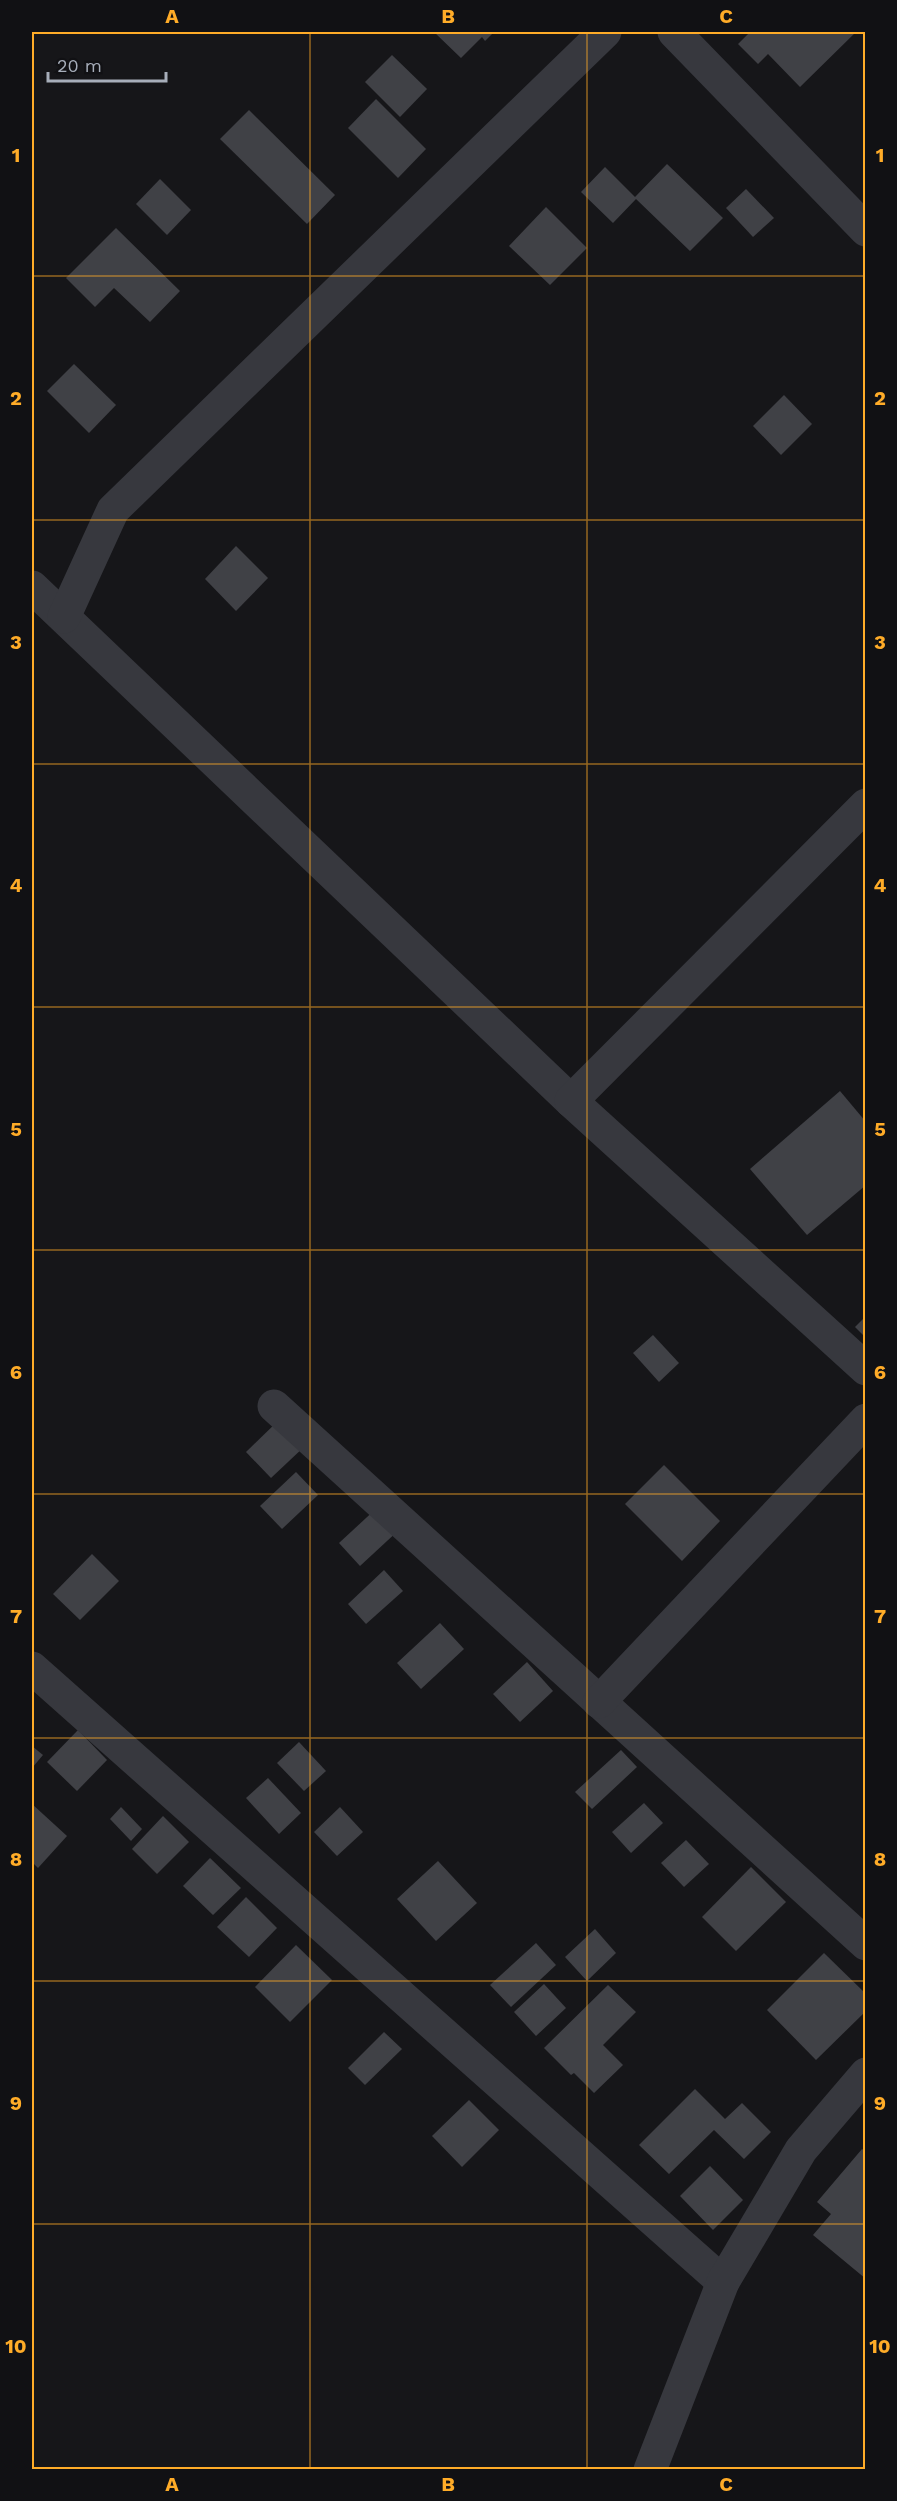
<svg xmlns="http://www.w3.org/2000/svg" width="897" height="2501" font-family="'Work Sans',sans-serif">
	<rect width="100%" height="100%" fill="#161619"/>
	<g fill="#404146">
		<path d="M434,32H494L485,41L482,37L461,58Z"/>
		<path d="M750,32H856L800,87L768,54L758,64L738,44Z"/>
		<path d="M392,55L427,89L400,117L365,82Z"/>
		<path d="M376,99L426,149L398,178L348,128Z"/>
		<path d="M249,110L335,195L307,224L220,139Z"/>
		<path d="M667,164L723,218L690,251L636,199L613,223L581,192L605,167L635,197Z"/>
		<path d="M160,179L191,210L167,235L136,204Z"/>
		<path d="M746,189L774,218L753,237L726,208Z"/>
		<path d="M546,207L587,248L550,285L509,246Z"/>
		<path d="M116,228L180,291L150,322L114,288L95,307L66,278Z"/>
		<path d="M74,364L116,405L89,433L47,391Z"/>
		<path d="M784,395L812,424L781,455L753,426Z"/>
		<path d="M236,546L268,578L236,611L205,579Z"/>
		<path d="M840,1091L866,1122V1185L807,1235L750,1169Z"/>
		<path d="M866,1316V1338L855,1327Z"/>
		<path d="M653,1335L679,1363L659,1382L633,1353Z"/>
		<path d="M280,1419L305,1446L271,1478L246,1452Z"/>
		<path d="M664,1465L720,1521L682,1561L625,1504Z"/>
		<path d="M296,1472L318,1495L282,1529L260,1506Z"/>
		<path d="M379,1506L400,1529L360,1566L339,1543Z"/>
		<path d="M92,1554L119,1581L80,1620L53,1594Z"/>
		<path d="M384,1570L403,1591L366,1624L348,1604Z"/>
		<path d="M440,1623L464,1649L421,1689L397,1663Z"/>
		<path d="M527,1662L553,1691L520,1722L493,1694Z"/>
		<path d="M78,1730L107,1760L77,1791L47,1762Z"/>
		<path d="M299,1742L326,1771L304,1791L277,1763Z"/>
		<path d="M32,1746L43,1755L32,1768Z"/>
		<path d="M621,1750L637,1767L592,1809L575,1792Z"/>
		<path d="M268,1778L301,1813L279,1834L246,1798Z"/>
		<path d="M644,1803L663,1823L631,1853L612,1832Z"/>
		<path d="M32,1804L67,1836L38,1868L32,1862Z"/>
		<path d="M121,1807L142,1829L131,1841L110,1819Z"/>
		<path d="M340,1807L363,1832L337,1856L314,1832Z"/>
		<path d="M163,1816L189,1842L157,1874L132,1849Z"/>
		<path d="M686,1840L709,1864L684,1887L661,1863Z"/>
		<path d="M210,1858L241,1888L213,1915L183,1886Z"/>
		<path d="M438,1861L477,1903L436,1941L397,1899Z"/>
		<path d="M751,1867L786,1902L736,1951L702,1917Z"/>
		<path d="M246,1897L277,1928L249,1957L217,1927Z"/>
		<path d="M595,1929L616,1953L587,1981L565,1957Z"/>
		<path d="M536,1943L556,1965L511,2007L490,1985Z"/>
		<path d="M296,1945L332,1980L290,2022L255,1987Z"/>
		<path d="M824,1953L866,1994V2011L816,2060L767,2010Z"/>
		<path d="M544,1984L566,2008L536,2036L514,2012Z"/>
		<path d="M608,1985L636,2012L603,2045L623,2065L594,2093L574,2073L571,2075L544,2048Z"/>
		<path d="M384,2032L402,2049L365,2085L348,2068Z"/>
		<path d="M695,2089L725,2119L742,2103L771,2132L744,2159L714,2130L669,2174L639,2145Z"/>
		<path d="M469,2100L499,2130L462,2167L432,2136Z"/>
		<path d="M862,2149L866,2152V2279L813,2235L831,2214L817,2202Z"/>
		<path d="M710,2166L743,2200L713,2230L680,2196Z"/>
	</g>
	<g fill="none" stroke-linecap="round" stroke-linejoin="round">
		<g stroke="#37383e" stroke-width="33">
			<path d="M674,32L866,230"/>
			<path d="M32,587L571,1101"/>
			<path d="M64,617L113,510L605,32"/>
			<path d="M866,805L571,1101L866,1369"/>
			<path d="M274,1406L866,1944"/>
			<path d="M32,1668L723,2282"/>
			<path d="M599,1702L866,1420"/>
			<path d="M650,2470L723,2282L801,2150L866,2074"/>
		</g>
	</g>
	<path fill="none" stroke="#ffac28" stroke-width="1.5" stroke-opacity="0.55" d="M310,32V2470M587,32V2470M32,276H866M32,520H866M32,764H866M32,1007H866M32,1250H866M32,1494H866M32,1738H866M32,1981H866M32,2224H866"/>
	<rect width="897" height="2501" fill="none" stroke="#111114" stroke-width="66"/>
	<path d="M48 72v9h118v-9" fill="none" stroke="#a7aeba" stroke-width="3"/>
	<text x="57" y="72" font-size="18" fill="#a7aeba" stroke="#111114" stroke-width="4.5" paint-order="stroke">20 m</text>
	<rect x="33" y="33" width="831" height="2435" fill="none" stroke="#ffac28" stroke-width="2"/>
	<g font-size="20" text-anchor="middle" font-weight="bold" fill="#ffac28">
		<text x="172" y="23">A</text>
		<text x="448" y="23">B</text>
		<text x="726" y="23">C</text>
		<text x="16" y="162">1</text>
		<text x="880" y="162">1</text>
		<text x="16" y="405">2</text>
		<text x="880" y="405">2</text>
		<text x="16" y="649">3</text>
		<text x="880" y="649">3</text>
		<text x="16" y="892">4</text>
		<text x="880" y="892">4</text>
		<text x="16" y="1136">5</text>
		<text x="880" y="1136">5</text>
		<text x="16" y="1379">6</text>
		<text x="880" y="1379">6</text>
		<text x="16" y="1623">7</text>
		<text x="880" y="1623">7</text>
		<text x="16" y="1866">8</text>
		<text x="880" y="1866">8</text>
		<text x="16" y="2110">9</text>
		<text x="880" y="2110">9</text>
		<text x="16" y="2353">10</text>
		<text x="880" y="2353">10</text>
		<text x="172" y="2491">A</text>
		<text x="448" y="2491">B</text>
		<text x="726" y="2491">C</text>
	</g>
</svg>
